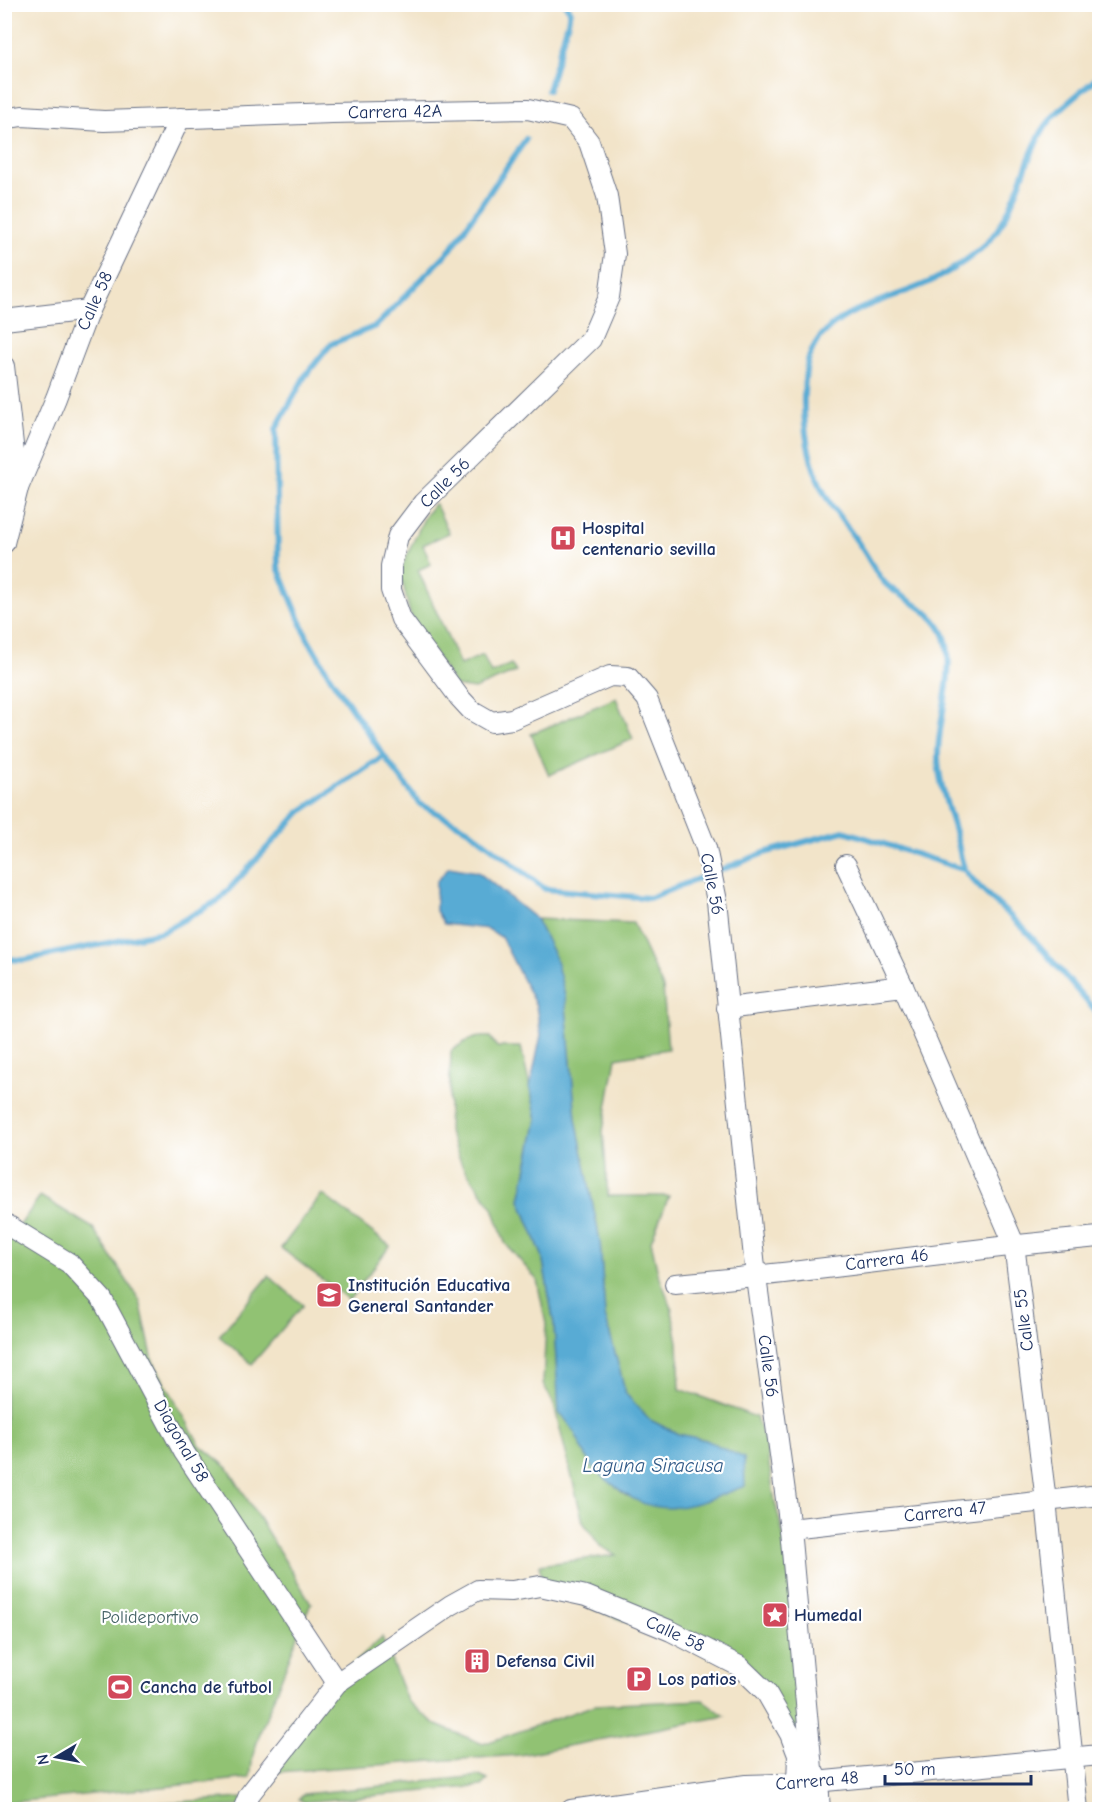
<svg xmlns="http://www.w3.org/2000/svg" width="1104" height="1814" font-family="'Comic Neue',sans-serif">
	<rect width="100%" height="100%" fill="#fff"/>
	<filter id="ink" filterUnits="userSpaceOnUse"><feTurbulence type="fractalNoise" baseFrequency=".0167" numOctaves="2"/><feDisplacementMap in="SourceGraphic" scale="12" xChannelSelector="R" yChannelSelector="G"/><feConvolveMatrix kernelMatrix="1 2 1 2 8 2 1 2 1" color-interpolation-filters="sRGB"/></filter>
	<filter id="wash" filterUnits="userSpaceOnUse"><feTurbulence type="fractalNoise" baseFrequency=".008" numOctaves="4" result="noise"/><feDisplacementMap in="SourceGraphic" scale="24" xChannelSelector="R" yChannelSelector="G"/><feGaussianBlur stdDeviation="1.35" result="paint"/><feColorMatrix in="noise" values="0 0 0 0 0 0 0 0 0 0 0 0 0 0 0 0 0 1.4 0 .05"/><feComposite in="paint" operator="in"/></filter>
	<g filter="url(#wash)">
		<rect width="100%" height="100%" fill="#f2e4c9"/>
		<g fill="#91c273" stroke="#567868" stroke-width="1.5">
			<path d="M435,503L449,533L423,545L431,564L418,570L460,665L483,655L491,673L511,664L516,672L474,689L455,686L410,614L400,571L425,516Z"/>
			<path d="M616,698L633,739L549,775L531,734Z"/>
			<path d="M536,919L633,923L663,988L668,1049L616,1058L603,1131L608,1196H669L651,1241L658,1273L671,1306L678,1342L680,1389L756,1417L766,1445L775,1502L785,1542L809,1766L785,1721L742,1668L544,1589L539,1565L616,1555L600,1546L583,1522L554,1405L543,1383L546,1324L537,1280L505,1243L493,1208L462,1165L448,1130L451,1051C464,1042 473,1035 490,1037L497,1047H521L537,1119L520,1200L542,1255L554,1324L559,1413L571,1424L591,1464L626,1496L706,1440L678,1434L650,1420L626,1394L605,1316L600,1241L576,1119L565,996L555,957Z"/>
			<path d="M322,1194L390,1246L349,1300L281,1248Z"/>
			<path d="M40,1196L93,1228L140,1301L153,1361L200,1445L228,1468L311,1603L261,1730L253,1755L250,1778L5,1803V1247Z"/>
			<path d="M269,1276L303,1305L252,1364L219,1336Z"/>
			<path d="M382,1637L407,1701L437,1725L483,1744L595,1705L703,1700L725,1716L520,1755L278,1772L276,1766L288,1724Z"/>
			<path d="M479,1776L488,1780L482,1786L304,1802L299,1799L304,1794Z"/>
			<path d="M242,1798L244,1806L186,1809L77,1810L80,1808Z"/>
		</g>
		<path fill="#59abd4" stroke="#3a6d99" stroke-width="1.5" d="M449,867L478,872L536,919L555,957L565,996L576,1119L600,1241L605,1316L626,1394L650,1420L678,1434L706,1440L744,1458L745,1486C697,1503 660,1525 615,1486C607,1480 597,1473 591,1464C578,1445 578,1430 559,1413L554,1324L542,1255L520,1200L537,1119L530,1087L541,1035L536,1006L501,937L488,929L444,924L436,911V882Z"/>
		<g fill="none" stroke-linecap="round" stroke-linejoin="round">
			<g stroke="#59abd4" stroke-width="6">
				<path d="M1100,75C1079,95 1051,112 1038,139C1020,175 1014,215 985,245C973,256 955,268 941,276C902,299 843,303 816,343C806,358 805,376 804,394C803,425 807,453 819,482C829,507 847,525 861,547C870,559 876,576 888,586C907,602 936,611 945,637C956,672 938,719 938,755C938,784 951,815 958,843C960,851 961,864 966,871C980,892 1008,912 1025,930C1051,958 1074,988 1100,1016"/>
				<path d="M548,90L568,22L570,10L565,4"/>
				<path d="M526,139L451,249L376,326L331,344L305,376L276,429L278,567L307,637L331,678L384,756L420,804L469,830L545,889L649,898L764,853L844,831L965,870"/>
				<path d="M4,959L24,960L162,932L219,900L300,812L384,756"/>
			</g>
		</g>
	</g>
	<g filter="url(#ink)">
		<g fill="none" stroke-linecap="round" stroke-linejoin="round">
			<defs>
				<g id="minor">
					<path d="M4,119L22,116L104,121L332,113L528,109L571,119L589,142L607,196L615,254L609,297L591,339L423,503L398,536L391,566V590L401,619L459,697L471,710L492,722L512,719L610,676L628,677L647,699L706,848L717,901L756,1277L790,1529L812,1769L818,1781L820,1810"/>
					<path d="M4,320L89,310"/>
					<path d="M4,366L18,488L4,543"/>
					<path d="M18,488L56,398L89,310L180,118"/>
					<path d="M846,865L903,986L1014,1244L1046,1501L1078,1810"/>
					<path d="M727,1008L903,986"/>
					<path d="M4,1223L69,1263L102,1299L184,1452L337,1683"/>
					<path d="M675,1284C817,1272 958,1249 1100,1237"/>
					<path d="M790,1529L1100,1495"/>
					<path d="M243,1810L249,1795L337,1683L451,1605L478,1590L512,1591L540,1586L586,1596L671,1631L739,1666L766,1692L790,1734L798,1755L797,1783"/>
					<path d="M571,1810L746,1785L804,1783L1100,1755"/>
					<path d="M685,1810L819,1795"/>
				</g>
			</defs>
			<use href="#minor" stroke="#666e83" stroke-width="22"/>
			<use href="#minor" stroke="#fff" stroke-width="20"/>
		</g>
	</g>
	<defs>
		<symbol id="hospital-square" viewBox="-11 -11 22 22"><rect x="-9" y="-9" width="18" height="18" rx="4" fill="#d1495b" stroke="#fff"/><path d="M-5-5h3v3.5h4V-5h3V5h-3V1.5h-4V5h-3Z" fill="#fff"/></symbol>
		<symbol id="school-square" viewBox="-11 -11 22 22"><rect x="-9" y="-9" width="18" height="18" rx="4" fill="#d1495b" stroke="#fff"/><path d="M0-5L7-2L0 1L-7-2ZM-4 1L0 2.5L4 1V4Q0 6-4 4Z" fill="#fff"/></symbol>
		<symbol id="sight-square" viewBox="-11 -11 22 22"><rect x="-9" y="-9" width="18" height="18" rx="4" fill="#d1495b" stroke="#fff"/><path d="M0-6L1.8-2.2L6-1.7L2.9 1.2L3.7 5.4L0 3.3L-3.7 5.4L-2.9 1.2L-6-1.7L-1.8-2.2Z" fill="#fff"/></symbol>
		<symbol id="building-square" viewBox="-11 -11 22 22"><rect x="-9" y="-9" width="18" height="18" rx="4" fill="#d1495b" stroke="#fff"/><path d="M-4-6H4V6H1V3H-1V6H-4ZM-2.5-4.3h1.7v1.8h-1.7ZM.8-4.3h1.7v1.8H.8ZM-2.5-1h1.7V.8h-1.7ZM.8-1h1.7V.8H.8Z" fill="#fff"/></symbol>
		<symbol id="parking-square" viewBox="-11 -11 22 22"><rect x="-9" y="-9" width="18" height="18" rx="4" fill="#d1495b" stroke="#fff"/><path d="M-3.5-5.5H1a3.5 3.5 0 0 1 0 7H-1V5.5H-3.5ZM-1-3.4V-.6H.8a1.4 1.4 0 0 0 0-2.8Z" fill="#fff"/></symbol>
		<symbol id="stadium-square" viewBox="-11 -11 22 22"><rect x="-9" y="-9" width="18" height="18" rx="4" fill="#d1495b" stroke="#fff"/><path d="M0-5a6.5 5 0 1 0 0 10a6.5 5 0 1 0 0-10ZM-3.5-1.8h7v3.6h-7Z" fill="#fff"/></symbol>
	</defs>
	<g fill-rule="evenodd">
		<use href="#hospital-square" x="548" y="523" width="30" height="30"/>
		<use href="#school-square" x="314" y="1280" width="30" height="30"/>
		<use href="#sight-square" x="760" y="1600" width="30" height="30"/>
		<use href="#building-square" x="462" y="1646" width="30" height="30"/>
		<use href="#parking-square" x="624" y="1664" width="30" height="30"/>
		<use href="#stadium-square" x="105" y="1672" width="30" height="30"/>
	</g>
	<g text-anchor="middle" dominant-baseline="central" stroke-width="4.5" stroke-linejoin="round" paint-order="stroke">
		<g font-size="18" fill="#1b2f5e" stroke="#fff">
			<text transform="translate(395 112) rotate(-1)">Carrera 42A</text>
			<text transform="translate(95 301) rotate(-66)">Calle 58</text>
			<text transform="translate(445 483) rotate(-45)">Calle 56</text>
			<text transform="translate(712 884) rotate(79)">Calle 56</text>
			<text transform="translate(887 1260) rotate(-7)">Carrera 46</text>
			<text transform="translate(1024 1320) rotate(-97)">Calle 55</text>
			<text transform="translate(768 1366) rotate(82)">Calle 56</text>
			<text transform="translate(181 1441) rotate(60)">Diagonal 58</text>
			<text transform="translate(945 1512) rotate(-6)">Carrera 47</text>
			<text transform="translate(675 1634) rotate(25)">Calle 58</text>
			<text transform="translate(817 1781) rotate(-5)">Carrera 48</text>
		</g>
		<g font-size="18" font-weight="bold" fill="#1b2f5e" stroke="#fff" text-anchor="start">
			<text x="582" y="528">Hospital<tspan x="582" dy="21">centenario sevilla</tspan></text>
			<text x="348" y="1285">Institución Educativa<tspan x="348" dy="21">General Santander</tspan></text>
			<text x="794" y="1615">Humedal</text>
			<text x="496" y="1661">Defensa Civil</text>
			<text x="658" y="1679">Los patios</text>
			<text x="140" y="1687">Cancha de futbol</text>
		</g>
		<g font-size="18" fill="#446265" stroke="#fff">
			<text x="150" y="1617">Polideportivo</text>
		</g>
		<g font-size="20" font-style="italic" fill="#315a87" stroke="#fff">
			<text x="653" y="1465">Laguna Siracusa</text>
		</g>
	</g>
	<rect width="1104" height="1814" fill="none" stroke="#fff" stroke-width="24"/>
	<g transform="translate(57 1757) rotate(260)" stroke="#ffffff" stroke-width="4.5" paint-order="stroke">
	<path d="M0-4.5L10 22L0 15L-10 22Z" fill="#1b2f5e"/>
	<text y="-9" font-size="16" font-weight="bold" text-anchor="middle" fill="#1b2f5e">N</text>
	</g>
	<path d="M885 1775v9h146v-9" fill="none" stroke="#1b2f5e" stroke-width="3"/>
	<text x="894" y="1775" font-size="18" fill="#1b2f5e" stroke="#ffffff" stroke-width="4.5" paint-order="stroke">50 m</text>
</svg>
